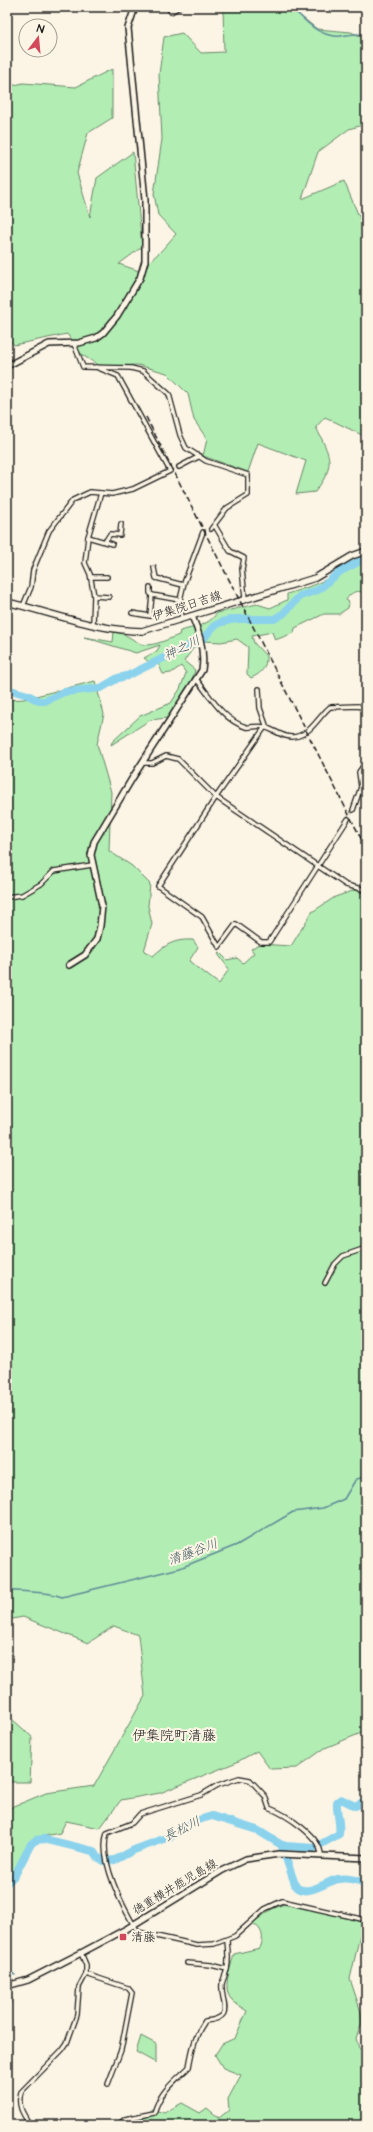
<svg xmlns="http://www.w3.org/2000/svg" width="373" height="2132" font-family="'Architects Daughter','Klee One',sans-serif">
	<rect width="100%" height="100%" fill="#fcf5e5"/>
	<filter id="ink" filterUnits="userSpaceOnUse"><feTurbulence type="fractalNoise" baseFrequency=".025" numOctaves="2"/><feDisplacementMap in="SourceGraphic" scale="8" xChannelSelector="R" yChannelSelector="G"/><feConvolveMatrix kernelMatrix="1 2 1 2 8 2 1 2 1" color-interpolation-filters="sRGB"/></filter>
	<g filter="url(#ink)">
		<g fill="#b2eeb3" stroke="#678568">
			<path d="M223,7H289L317,29L351,32L366,39V124L349,129L318,152L302,199L344,181L366,233V437L325,417L316,427C330,457 337,463 315,492L296,494L306,461L258,443L248,472L203,456L207,439L194,420L188,394L167,373L138,365L100,366L82,355L67,334L14,345L7,337V87L23,83L76,87L112,69V118L88,133L77,173L90,217L97,178L133,152L142,247L119,264L139,271L161,251L176,234L158,215L154,194L162,139L159,74L164,37L182,33L201,53L224,52Z"/>
			<path d="M366,561V595C358,588 351,592 346,600L349,602L348,608L339,614H324L295,628L294,633L275,640L272,632L252,636L254,643L266,656C267,667 261,674 251,678L247,674L248,647L237,639L221,642L203,641L195,646L184,661L195,670C191,688 177,702 167,718L150,720L111,745L112,742L140,716L171,703L180,689L186,673L181,666L171,673L163,674L156,659L149,662L144,658L157,651L160,645L136,653L84,637L113,642L114,632C126,634 127,636 137,642C148,650 168,639 179,635L180,631C194,627 208,626 217,613L257,604L270,608L287,600V594L314,585Z"/>
			<path d="M95,681L104,714L97,744L111,792L109,851L132,866L150,884L148,906L152,924L144,951L153,956C166,944 175,939 193,940L198,947L189,961L219,984L229,969L218,954L220,953L227,960L237,958L243,963L254,953L251,949L259,944L291,946L312,912L335,897L355,890L366,894V1731L325,1748L297,1768L270,1769L257,1751L237,1762L160,1793L121,1800L100,1828L66,1821L60,1833L33,1838L27,1845L20,1866L7,1881V1809L46,1793L94,1786L145,1696L138,1635L114,1626L88,1643L23,1617L7,1620V700L24,699Z"/>
			<path d="M12,1719L32,1737L30,1782H7V1720Z"/>
			<path d="M287,1903L366,1923V1928L360,1935L350,1979L361,2012L362,2023L356,2038L359,2048L366,2054V2125H127L151,2115V2109L164,2113L182,2103L200,2113L207,2108L219,2118L229,2110L228,2099L241,2075L223,2068L215,2055L222,2044L235,2038L247,2011C242,2008 236,2004 232,2000C221,1989 231,1967 234,1954L260,1948C265,1937 262,1928 252,1923L272,1909Z"/>
			<path d="M141,2036L156,2044V2063L136,2052Z"/>
		</g>
		<g fill="none" stroke-linecap="round" stroke-linejoin="round">
			<g stroke="#5f8999" stroke-width="1.5">
				<path d="M291,7C306,21 319,38 341,36C350,35 358,32 366,36"/>
				<path d="M7,1590C26,1593 44,1590 62,1597L180,1568L237,1545L293,1512L323,1508L344,1499L356,1479L366,1477"/>
				<path d="M7,1969L15,1975"/>
				<path d="M7,2010L12,1999"/>
			</g>
			<g stroke="#8bd2ed" stroke-width="8">
				<path d="M7,689L28,695L39,701H45L64,692L101,688L118,678L127,676L204,638L214,626L222,622L235,619H274L283,614L300,596L318,590L341,571L366,558"/>
				<path d="M282,1847L296,1887C308,1897 325,1882 338,1879C347,1877 357,1880 366,1883"/>
				<path d="M7,1883L15,1875L31,1844L36,1840L44,1839L93,1851L97,1857L104,1861L115,1860L134,1850L174,1835L195,1821L212,1816L257,1830L280,1844L286,1846L314,1848L339,1834C341,1822 336,1814 337,1802L341,1799L355,1806L366,1801"/>
			</g>
			<g stroke="#dad4c7" stroke-width="3.5" stroke-dasharray="3.5 2" stroke-linecap="butt">
				<path d="M171,470L179,467"/>
				<path d="M203,532L211,529"/>
				<path d="M348,819L353,810"/>
			</g>
			<defs>
				<g id="street">
					<path d="M168,7L171,12L179,7"/>
					<path d="M74,344L83,367L131,368L143,371L169,394L180,435L186,448L206,461L248,475V495L227,508L211,529"/>
					<path d="M179,467L200,456"/>
					<path d="M215,526L230,551L244,558L242,569L245,598"/>
					<path d="M88,537L112,544"/>
					<path d="M105,542L110,534L120,535L121,524"/>
					<path d="M154,568L156,578L183,585"/>
					<path d="M91,577H107"/>
					<path d="M150,587V593L152,595"/>
					<path d="M94,596L109,597"/>
					<path d="M23,606L31,587L33,570L49,531L73,500L90,492L112,494L133,489L170,471L118,376L96,367"/>
					<path d="M132,613L150,616L152,595L180,600"/>
					<path d="M182,619L180,600L184,583L203,532"/>
					<path d="M93,623L94,596L90,574L85,563L88,537L101,493"/>
					<path d="M197,680C210,696 224,721 246,727C251,728 258,725 264,727C276,730 285,740 298,736C312,732 320,715 330,707L358,706L366,709"/>
					<path d="M259,689L260,708L267,728"/>
					<path d="M265,727L216,797L158,886L202,917L219,947L236,924L261,942H269L348,819"/>
					<path d="M143,763H152L166,756L178,759L216,797L346,885L366,890"/>
					<path d="M353,810L361,787L359,772L366,762"/>
					<path d="M7,897L22,895L41,884L54,871L92,865"/>
					<path d="M325,1283L335,1264L343,1256L366,1248"/>
					<path d="M321,1856C322,1837 285,1814 269,1808L265,1796L250,1780L239,1778L218,1785L201,1795L140,1814L132,1823L107,1833C98,1860 123,1908 138,1932L197,1945L214,1944L235,1936L265,1909L282,1901L366,1920"/>
					<path d="M187,1963L211,1965L227,1969"/>
					<path d="M86,1974L128,1988L132,1993L121,2050L108,2084"/>
					<path d="M7,1976L13,1984"/>
					<path d="M30,2125C23,2114 17,2106 21,2092L62,2050L67,2043L77,2015L79,1987L86,1974V1965L81,1953"/>
					<path d="M118,2125L125,2119L154,2113C161,2090 173,2083 189,2067C192,2050 195,2035 205,2021C237,2018 220,2003 222,1984C223,1979 226,1974 227,1969C229,1960 228,1950 227,1941"/>
				</g>
				<g id="secondary">
					<path d="M7,366L49,344L79,343L96,338L103,333L117,316L140,278L145,261V200L128,28L135,7"/>
					<path d="M69,965L85,955L97,939L100,926L102,906L91,855L94,842L133,777L202,670C205,652 199,632 192,616"/>
					<path d="M7,1986L28,1980L81,1953L128,1928L221,1871L246,1859L279,1854L366,1858"/>
				</g>
				<path id="primary" d="M7,602C49,612 99,631 142,631L315,578L352,556L366,551"/>
			</defs>
			<use href="#street" stroke="#1c1c1c" stroke-width="6"/>
			<use href="#secondary" stroke="#1c1c1c" stroke-width="8"/>
			<use href="#primary" stroke="#1c1c1c" stroke-width="8"/>
			<use href="#street" stroke="#fcf5e5" stroke-width="3.5"/>
			<use href="#secondary" stroke="#fcf5e5" stroke-width="5"/>
			<use href="#primary" stroke="#fcf5e5" stroke-width="5.5"/>
			<path stroke="#1c1c1c" stroke-width="1.5" stroke-dasharray="6 3" stroke-linecap="butt" d="M146,417L366,848"/>
		</g>
	</g>
	<rect fill="#d1495b" stroke="#fcf5e5" stroke-width="1.5" x="119" y="1933" width="8" height="8" rx="2"/>
	<g text-anchor="middle" dominant-baseline="central" stroke-width="4" stroke-linejoin="round" paint-order="stroke">
		<g font-size="12" fill="#1c1c1c" stroke="#fcf5e5">
			<text transform="translate(187 606) rotate(-18)">伊集院日吉線</text>
			<text transform="translate(175 1887) rotate(-31)">徳重横井鹿児島線</text>
		</g>
		<g font-size="12" fill="#1c1c1c" stroke="#fcf5e5" text-anchor="start">
			<text x="131" y="1937">清藤</text>
		</g>
		<g font-size="13" font-style="italic" fill="#435c65" stroke="#fcf5e5">
			<text transform="translate(182 648) rotate(-26)">神之川</text>
			<text transform="translate(193 1552) rotate(-20)">清藤谷川</text>
			<text transform="translate(182 1829) rotate(-26)">長松川</text>
		</g>
		<g font-size="14" fill="#1c1c1c" stroke="#fcf5e5">
			<text x="174" y="1736">伊集院町清藤</text>
		</g>
	</g>
	<rect width="373" height="2132" fill="none" stroke="#fcf5e5" stroke-width="24"/>
	<rect x="12" y="12" width="349" height="2108" fill="none" stroke="#1c1c1c" stroke-width="1.5" filter="url(#ink)"/>
	<g transform="translate(38 38) rotate(16)"><circle r="19" fill="#fcf5e5" stroke="#a29e95"/>
	<path d="M0-3L7 15L0 10L-7 15Z" fill="#d1495b"/>
	<text y="-6" font-size="11" font-weight="bold" text-anchor="middle" fill="#1c1c1c">N</text>
	</g>
</svg>
